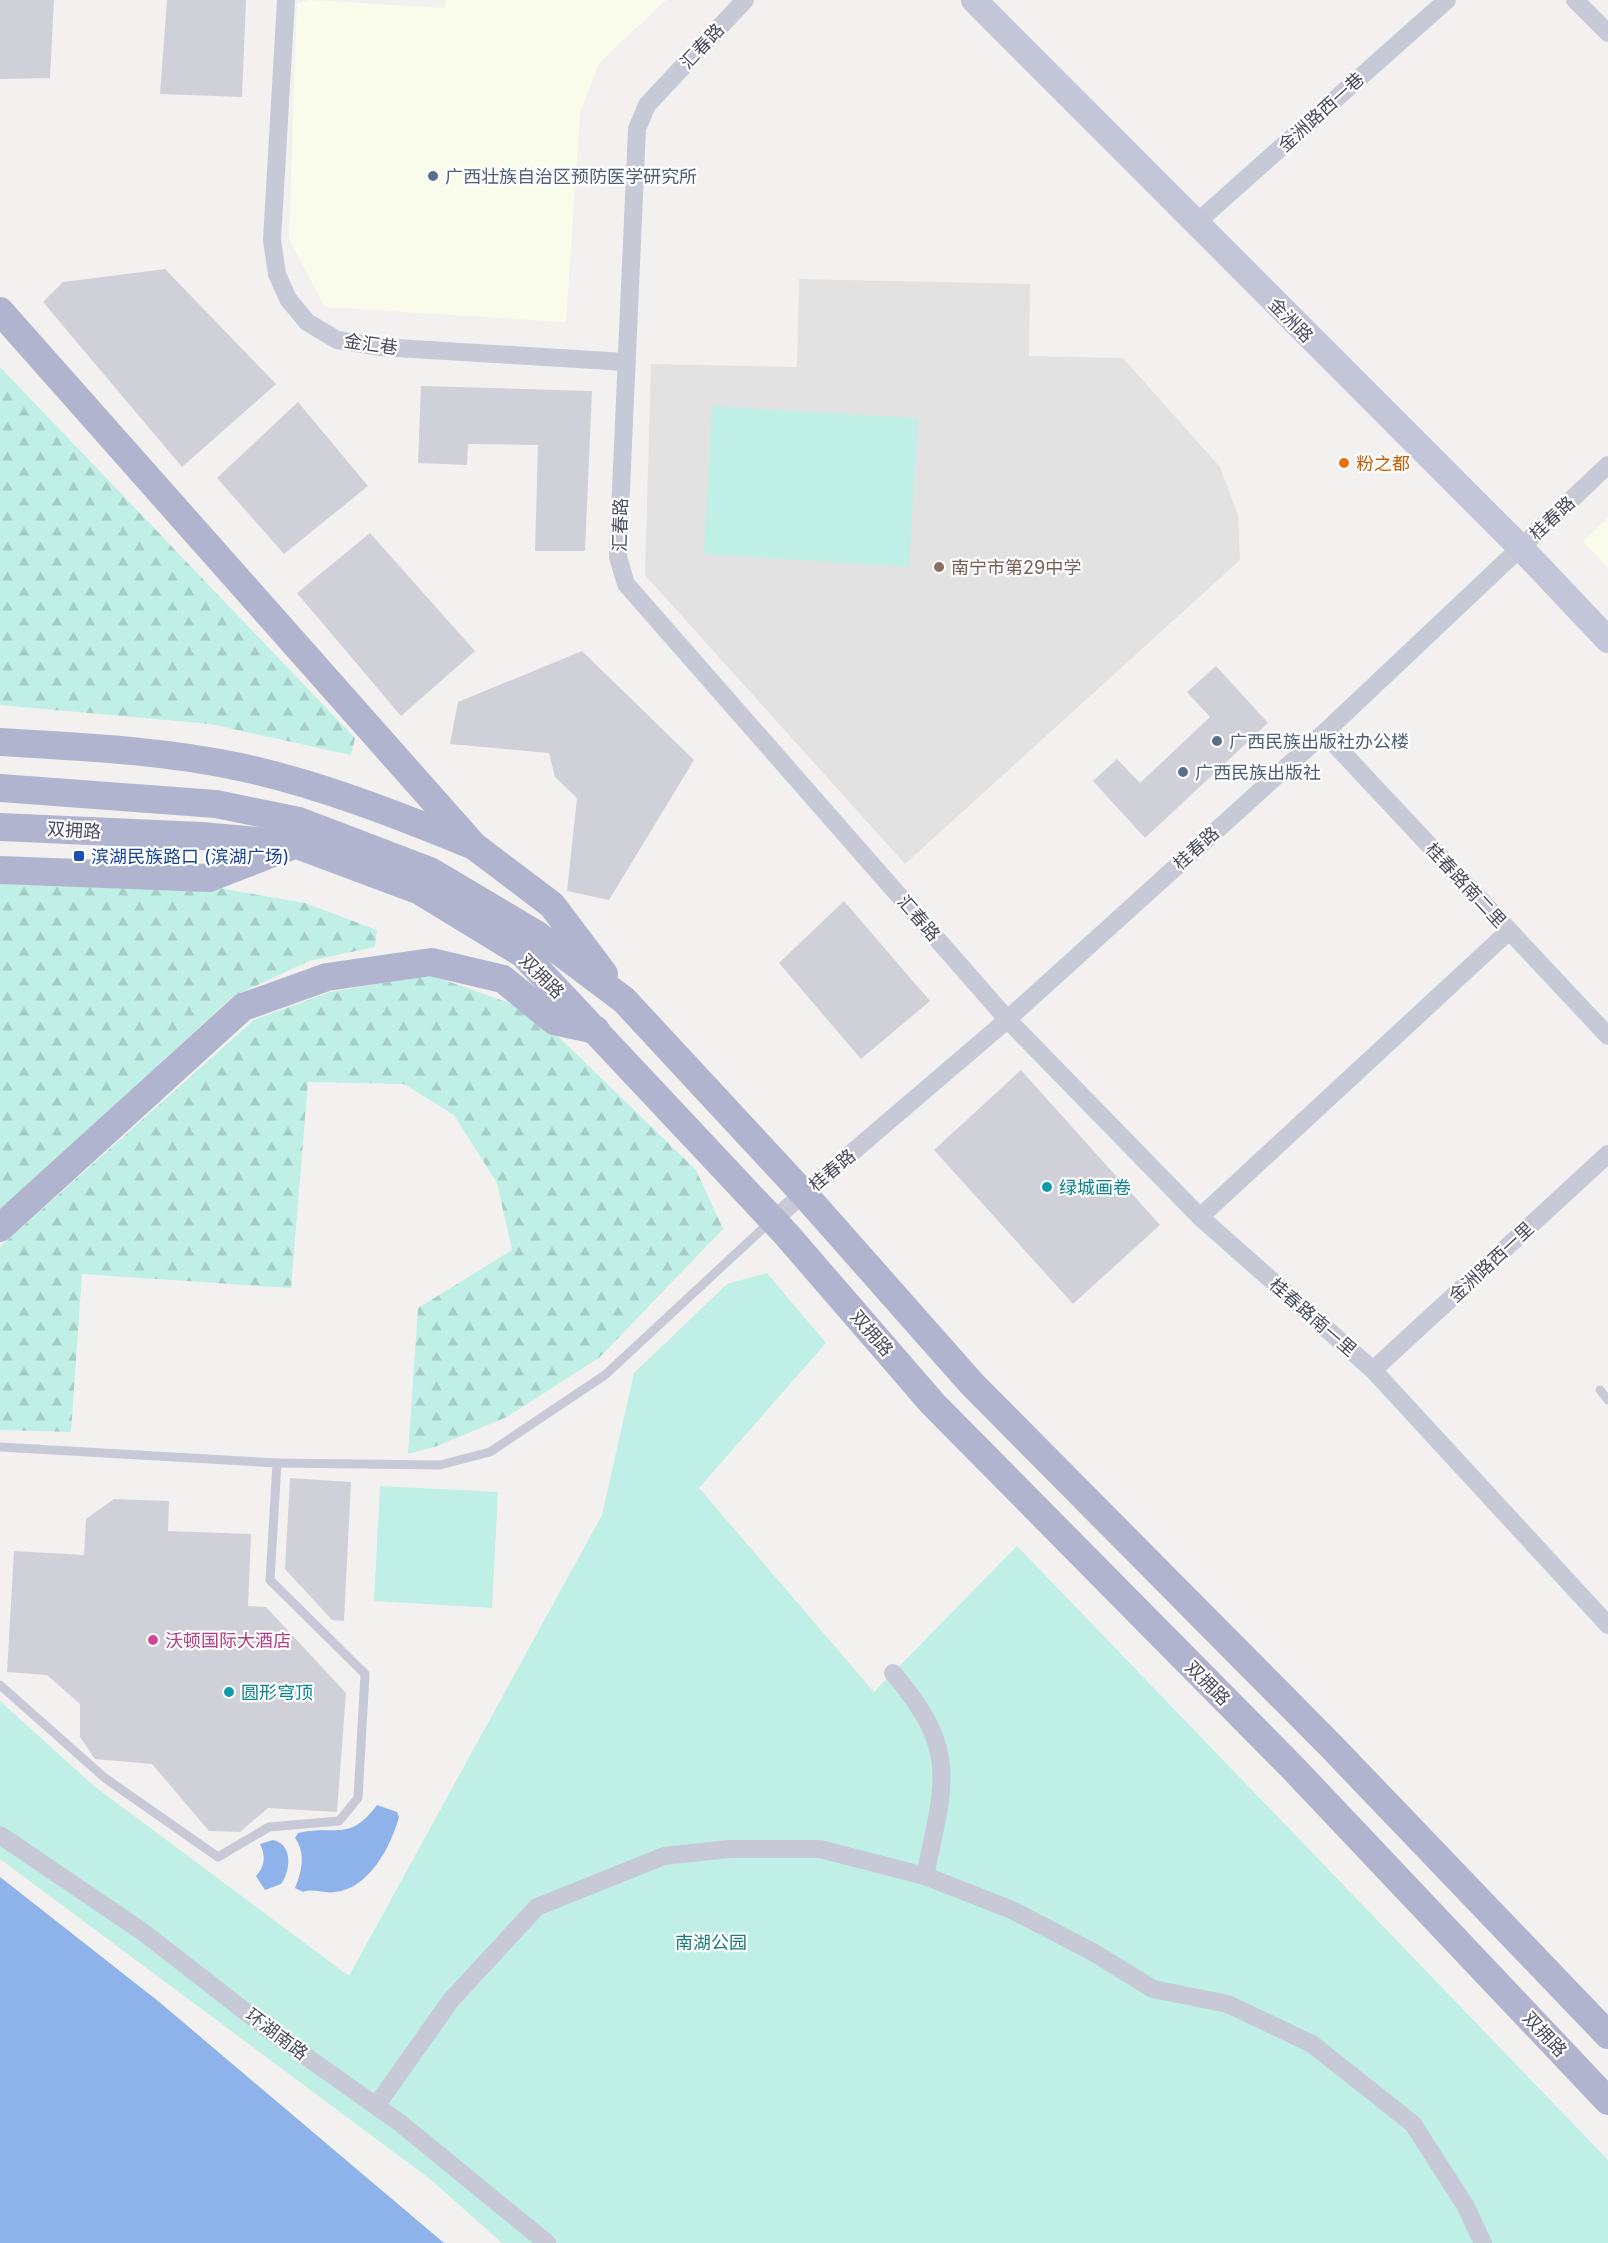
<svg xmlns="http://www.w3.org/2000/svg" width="1608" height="2243" font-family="Inter,'Noto Sans SC',sans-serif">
	<defs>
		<pattern id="forest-firs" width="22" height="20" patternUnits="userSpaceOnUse" patternTransform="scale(1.5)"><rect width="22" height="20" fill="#c0efe5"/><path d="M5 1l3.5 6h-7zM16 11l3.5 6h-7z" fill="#a6cec7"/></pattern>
	</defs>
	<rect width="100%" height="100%" fill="#f3f1f0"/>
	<g fill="#fafceb">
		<path d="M308,0L445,8L446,0H666L599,63L580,113L566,322L325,307L289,239L297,4Z"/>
		<path d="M1608,518V568L1583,541Z"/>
	</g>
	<path fill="#e3e2e2" d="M799,279L1030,284L1029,356L1123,358L1220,467L1238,515L1240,560L905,864L645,575L651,364L797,367Z"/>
	<g fill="url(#forest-firs)">
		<path d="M0,367L355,738L351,755L210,724L0,705Z"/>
		<path d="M0,882L195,884L305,903L377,930L375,947L309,961L232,997L0,1210Z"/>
		<path d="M430,975L532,1011L696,1170L723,1229L600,1357L507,1417L437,1446L408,1454L418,1308L512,1250L497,1183L454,1115L404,1084L308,1082L291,1288L82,1274L71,1432L0,1430V1247L254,1020L330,992Z"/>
	</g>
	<g fill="#c0efe5">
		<path d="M712,406L918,418L909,567L704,554Z"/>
		<path d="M767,1273L826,1343L699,1488L874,1692L1017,1546L1608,2160V2243H502L430,2179L0,1859V1701L94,1786L349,1976L602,1515L634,1373L727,1284Z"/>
		<path d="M380,1486L498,1492L492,1608L374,1601Z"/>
	</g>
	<g fill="#8eb2ea">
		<path d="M377,1805L397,1812L399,1817C391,1846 369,1889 335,1892C323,1894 315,1888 303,1892L295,1888C302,1872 306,1853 295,1838L298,1833C336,1824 349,1843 377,1805Z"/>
		<path d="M273,1840C293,1844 291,1871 281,1884L265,1890L256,1876C265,1867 266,1855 260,1844Z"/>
		<path d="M0,1877L158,2001L444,2243H0Z"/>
	</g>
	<g fill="#d0d0d8">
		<path d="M0,0H54L50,78L0,79Z"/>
		<path d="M167,0H246L242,97L160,94Z"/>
		<path d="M165,269L276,384L182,467L43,302L63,282Z"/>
		<path d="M421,386L592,391L585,551H535L538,445L468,444L467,465L418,463Z"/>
		<path d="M298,402L368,486L284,554L217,478Z"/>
		<path d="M370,533L475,651L401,716L297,593Z"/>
		<path d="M582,651L694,760L609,900L567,891L577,798L555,777L549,753L450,744L458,702Z"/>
		<path d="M1216,666L1268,723L1145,838L1093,781L1117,759L1140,783L1210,717L1187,692Z"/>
		<path d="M844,901L930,1001L861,1059L779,963Z"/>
		<path d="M1021,1070L1160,1225L1073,1304L934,1150Z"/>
		<path d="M290,1478L351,1482L344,1621L332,1620L285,1569Z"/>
		<path d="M114,1499L169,1501L168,1531L251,1534L248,1606L266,1607L346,1693L337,1812L268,1808L240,1832L209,1831L152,1764L95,1759L80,1737V1704L47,1675L7,1672L14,1551L84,1555L86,1519Z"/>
	</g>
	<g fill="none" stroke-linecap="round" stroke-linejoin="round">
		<g stroke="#c7c9d6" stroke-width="9">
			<path d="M1600,1390L1608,1400"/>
			<path d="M0,1447L277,1463L270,1580L365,1674L358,1798L339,1821L269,1827L218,1857L105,1778L0,1685"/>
			<path d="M277,1463L440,1465L490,1452L605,1375L771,1221"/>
		</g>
		<g stroke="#c7c9d6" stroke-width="18">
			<path d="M286,0L272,240L277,274L288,299L307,322L337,340L381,347L626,362"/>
			<path d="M745,0L647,105L637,129L618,557L626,584L1007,1019L1200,1217L1373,1370L1608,1625"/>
			<path d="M1575,0L1608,33"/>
			<path d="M1195,224L1447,0"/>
			<path d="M1324,733L1608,1036"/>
			<path d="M1200,1217L1509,931"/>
			<path d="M773,1220L1000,1026L1324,733L1608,465"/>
			<path d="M1373,1370L1608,1154"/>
			<path d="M893,1673C960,1751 944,1783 925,1876"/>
			<path d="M0,1835L143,1932L273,2033L400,2123L547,2243"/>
			<path d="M376,2106L451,2000L537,1907L664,1856L729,1849H820L925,1876L1012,1910L1091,1951L1153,1989L1228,2004L1312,2044L1413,2124L1465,2205L1483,2243"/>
		</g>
		<path stroke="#c3c5d8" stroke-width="26" d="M974,0L1521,548L1608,640"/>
		<g stroke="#b1b4ce" stroke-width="28">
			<path d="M0,311L474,846L552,905L604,974"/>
			<path d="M0,742C81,747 161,750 240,767C319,784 395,814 469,844"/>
			<path d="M0,788L216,804L299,821L430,871L536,934L624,1000L804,1194L972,1384L1332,1747L1608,2035"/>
			<path d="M0,827L201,836L294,844L420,891L523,954L786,1234L933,1404L1293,1768L1608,2101"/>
			<path d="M0,870L209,878L289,847"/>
			<path d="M0,1228L243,1007L327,977L431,962L503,979L554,1021L596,1030"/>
		</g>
	</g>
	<g fill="#5c6f8a" stroke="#fff" stroke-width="2">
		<circle cx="433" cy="176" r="6"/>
		<circle cx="1217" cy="741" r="6"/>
		<circle cx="1183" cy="772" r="6"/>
	</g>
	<circle fill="#e8710a" stroke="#fff" stroke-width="2" cx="1344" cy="463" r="6"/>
	<circle fill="#8d6e63" stroke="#fff" stroke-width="2" cx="939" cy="567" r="6"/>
	<rect fill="#1a4fb4" stroke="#fff" stroke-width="2" x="73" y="850" width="12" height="12" rx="3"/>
	<g fill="#0f9aa8" stroke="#fff" stroke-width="2">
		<circle cx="1047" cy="1187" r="6"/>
		<circle cx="229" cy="1692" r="6"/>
	</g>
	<circle fill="#d1479c" stroke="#fff" stroke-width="2" cx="153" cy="1640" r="6"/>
	<g text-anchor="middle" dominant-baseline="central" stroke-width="4.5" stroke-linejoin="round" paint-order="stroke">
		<g font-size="18" fill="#484b5d" stroke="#fff">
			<text transform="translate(702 46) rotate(-47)">汇春路</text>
			<text transform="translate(1321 112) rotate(-42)">金洲路西一巷</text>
			<text transform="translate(1291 320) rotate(45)">金洲路</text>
			<text transform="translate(371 344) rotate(8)">金汇巷</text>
			<text transform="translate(1552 518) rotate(-43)">桂春路</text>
			<text transform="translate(620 525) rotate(-89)">汇春路</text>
			<text transform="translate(74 830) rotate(3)">双拥路</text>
			<text transform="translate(1196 848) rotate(-42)">桂春路</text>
			<text transform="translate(1466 885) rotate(47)">桂春路南二里</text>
			<text transform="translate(919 918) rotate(49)">汇春路</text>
			<text transform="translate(542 976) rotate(45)">双拥路</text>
			<text transform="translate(832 1170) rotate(-40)">桂春路</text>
			<text transform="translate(1491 1262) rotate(-43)">金洲路西一里</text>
			<text transform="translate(1313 1317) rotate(41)">桂春路南一里</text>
			<text transform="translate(872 1333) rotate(49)">双拥路</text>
			<text transform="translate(1208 1683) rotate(45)">双拥路</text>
			<text transform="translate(277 2034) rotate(37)">环湖南路</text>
			<text transform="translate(1545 2034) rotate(47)">双拥路</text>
		</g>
		<g font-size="18" fill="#4e5e75" stroke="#fff" text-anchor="start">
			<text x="445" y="176">广西壮族自治区预防医学研究所</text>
			<text x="1229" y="741">广西民族出版社办公楼</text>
			<text x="1195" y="772">广西民族出版社</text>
		</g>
		<g font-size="18" fill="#c56008" stroke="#fff" text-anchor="start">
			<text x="1356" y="463">粉之都</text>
		</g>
		<g font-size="18" fill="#785e54" stroke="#fff" text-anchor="start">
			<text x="951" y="567">南宁市第29中学</text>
		</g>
		<g font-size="18" fill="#164399" stroke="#fff" text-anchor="start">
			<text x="91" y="856">滨湖民族路口 (滨湖广场)</text>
		</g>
		<g font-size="18" fill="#0d838f" stroke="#fff" text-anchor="start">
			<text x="1059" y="1187">绿城画卷</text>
			<text x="241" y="1692">圆形穹顶</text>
		</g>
		<g font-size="18" fill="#b23c85" stroke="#fff" text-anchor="start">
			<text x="165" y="1640">沃顿国际大酒店</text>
		</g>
		<g font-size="18" fill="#197e74" stroke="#fff">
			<text x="711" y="1942">南湖公园</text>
		</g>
	</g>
</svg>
